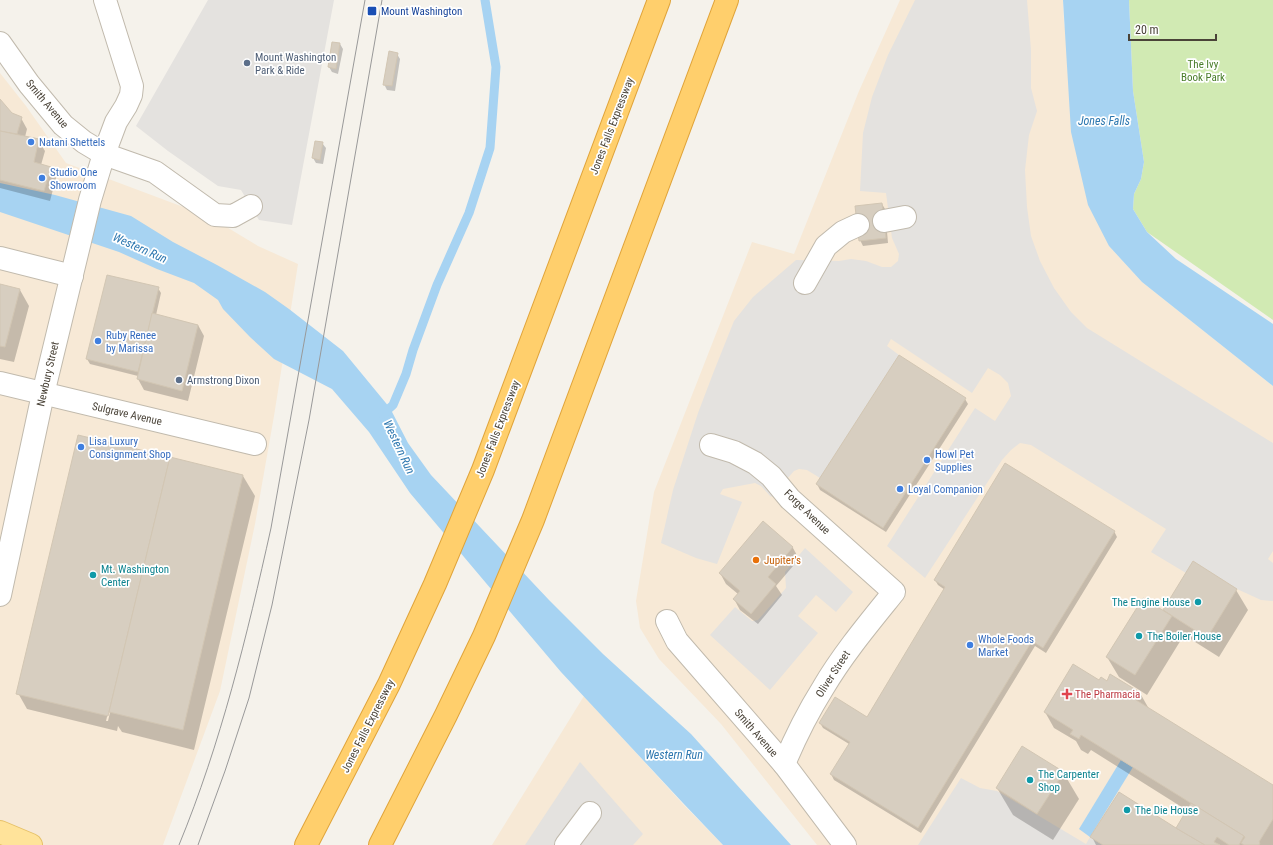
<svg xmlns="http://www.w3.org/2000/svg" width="1273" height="845" font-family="'Roboto Condensed',sans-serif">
	<rect width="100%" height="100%" fill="#f5f2eb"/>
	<g fill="#f7e9d6">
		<path d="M900,0H1063L1064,23L1109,246L1142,282L1273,386V845H817L721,724L659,659L640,628L636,601L654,492L752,242L794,254L859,91Z"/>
		<path d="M0,73L26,106L66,163L210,217L258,246L298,264L274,416L255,524L220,691L163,845H0Z"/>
		<path d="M584,696L682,803L723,845H492Z"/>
	</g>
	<path fill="#d1eab3" d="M1129,0H1273V320L1147,232L1133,209L1134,194L1141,179L1144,162L1133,91Z"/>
	<g fill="#e4e2df">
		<path d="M208,0H334L292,225L259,220L241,190L218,186L168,151L136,126Z"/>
		<path d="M915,0H1027L1031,50V88L1037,111L1029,135L1025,170L1027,207L1031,236L1040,261L1054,288L1071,312L1087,328L1273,443V551L1268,559L1273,563V601L1261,600L1237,589L1193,561L1186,573L1151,552L1166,529L1031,445L1020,443L1011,450L1002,460L925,578L887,546L975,408L995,421L1011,396L1008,383L1000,375L988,368L972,393L891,339L887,346L899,355L820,478L807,470L799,469L794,471L771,497L761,486L755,483L723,489L720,494L742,502L717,564L696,558L661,543L673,490L698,413L714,371L734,321L753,297L796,260L839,261L851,259L866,261L882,267H891L898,261L899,254L892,238L886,193L860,191L863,133L872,97L888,55Z"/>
		<path d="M805,548L853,592L836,612L816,595L798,616L818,633L770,690L710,635L735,607L752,621L758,620L786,588L785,572Z"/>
		<path d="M580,762L643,834L633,845H525Z"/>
		<path d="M961,778L980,788L997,791L1086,844L1090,837L1103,845H918Z"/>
	</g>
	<g fill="#a7d3f2">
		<path d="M1063,0H1129L1133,91L1144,162L1141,179L1134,194L1133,209L1147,232L1176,259L1273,324V386L1142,282L1109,246L1088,205L1071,132Z"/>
		<path d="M0,183L55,195L131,216L173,242L217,265L265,292L289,309L343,351L390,408L408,443L431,475L549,600L603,654L691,734L791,845H723L683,803L561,672L410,493L369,432L332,389L274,359L250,337L223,309L218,300L194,283L157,269L119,252L0,212Z"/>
		<path d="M1121,760L1133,767L1090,837L1079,829Z"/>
	</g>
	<g fill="#0003" fill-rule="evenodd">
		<path d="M340,44L343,49L338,74L332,72L329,67Z"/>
		<path d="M397,54L400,59L395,91L387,90L384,84Z"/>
		<path d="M0,101L12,114L21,118L27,129L25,137L38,140L45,151L41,165L50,168L56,178L50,201L0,188Z"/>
		<path d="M322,143L326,148L323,164L316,163L313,158Z"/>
		<path d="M882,204L885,209L888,243L863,246L860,240Z"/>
		<path d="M0,285L20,290L29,306L14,362L0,359Z"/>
		<path d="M158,288L161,293L156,315L198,325L204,336L188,401L144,390L138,379V376L90,364L87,359Z"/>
		<path d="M965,399L968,404L886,532L820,490L817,484Z"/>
		<path d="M79,436L243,476L255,496L194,750L122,732L118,726L117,731L27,709L18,693ZM166,469H168L108,721H106Z"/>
		<path d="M763,522L793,548L799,559L776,586L782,595L758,624L740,610L734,599L738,594L726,584L720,573Z"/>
		<path d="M1114,531L1117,537L1046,653L1035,646L921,833L834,780L831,774L849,744L823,728L820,723L867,718L945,590L938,585L935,580Z"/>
		<path d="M1193,563L1236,590L1248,610L1219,657L1184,635L1147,695L1119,677L1107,657L1163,612Z"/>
		<path d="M1099,682H1107L1140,693L1149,709L1273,786V845H1096L1092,837L1177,829L1188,811L1091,750L1088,754L1081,750L1076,741L1054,728L1045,712Z"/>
		<path d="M1063,772L1079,799L1053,840L1013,815L997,788Z"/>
	</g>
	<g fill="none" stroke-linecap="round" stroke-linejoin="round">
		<path stroke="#a7d3f2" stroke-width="9" d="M383,414L393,405L406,374L413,350L437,285L469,213L490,148L496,67L485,0"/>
	</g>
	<g fill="#d7cec0" stroke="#d2c6b3">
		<path d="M332,42L340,43L336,69L328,67Z"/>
		<path d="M389,51L398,53L392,86L383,85Z"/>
		<path d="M0,99L12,113L22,117L17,134L0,131Z"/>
		<path d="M0,131L39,139L34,162L51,167L44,191L0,180Z"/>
		<path d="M315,141L323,142L320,160L312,158Z"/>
		<path d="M882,203L886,238L859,241L855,206Z"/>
		<path d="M107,275L159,287L138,372L86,359Z"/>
		<path d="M0,284L20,289L5,347L0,346Z"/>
		<path d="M152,313L198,325L182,391L137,379Z"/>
		<path d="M899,355L966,398L883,528L816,484Z"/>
		<path d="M78,435L170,457L108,716L16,694Z"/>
		<path d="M170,457L243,475L183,730L109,712Z"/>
		<path d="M1005,463L1115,531L1043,648L1032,641L918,828L830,774L850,742L819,723L835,697L867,717L945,587L934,580Z"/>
		<path d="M763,521L793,547L768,577L776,584L751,614L733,599L740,591L719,573Z"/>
		<path d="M1193,561L1237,589L1207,638L1163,610Z"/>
		<path d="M1143,598L1172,616L1135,675L1106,657Z"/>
		<path d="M1073,664L1099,680L1101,677L1107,681L1110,674L1141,693L1136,700L1273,785V819L1259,842L1260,843L1259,845H1244L1241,843L1245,837L1244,836L1081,735L1079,739L1070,734L1073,730L1044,712Z"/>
		<path d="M1022,746L1064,772L1037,814L996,788Z"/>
		<path d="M1119,792L1176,828L1205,845H1103L1090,837Z"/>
		<path d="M1191,803L1244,836L1239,845H1229L1217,837L1214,842L1220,845H1205L1176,828Z"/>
	</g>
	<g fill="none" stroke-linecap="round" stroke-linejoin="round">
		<defs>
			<g id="minor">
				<path d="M105,0L132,86L131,95L126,106L116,122L104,154L155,172L215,215L233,216L251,206"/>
				<path d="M0,43L29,84L63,125L84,142L104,154L90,200L43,394L0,595"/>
				<path d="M884,221L905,217"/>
				<path d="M0,258L72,276"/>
				<path d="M805,283L826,246L843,232L858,225"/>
				<path d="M0,383L255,444"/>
				<path d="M711,445L734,452L755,463L771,476L790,499L894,592C869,623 843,654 823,688C808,712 795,738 784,764"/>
				<path d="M667,621L677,641L784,764L845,845"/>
				<path d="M566,845L590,813"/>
			</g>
			<path id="major" d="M0,832L31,845"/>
			<g id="highway">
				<path d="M306,845L389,684L435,584L483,470L659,0"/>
				<path d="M380,845L446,715L484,636L533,520L727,0"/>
			</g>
		</defs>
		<use href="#minor" stroke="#c1baad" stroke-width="24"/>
		<use href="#major" stroke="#e6c168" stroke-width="24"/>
		<use href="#highway" stroke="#e0a43a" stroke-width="24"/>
		<use href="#minor" stroke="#fff" stroke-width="22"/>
		<use href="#major" stroke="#ffe39a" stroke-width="22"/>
		<use href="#highway" stroke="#ffcf6c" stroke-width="22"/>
		<g stroke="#999" stroke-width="1">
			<path d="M179,845C221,743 247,636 271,528L365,0"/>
			<path d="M198,845L225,771L249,698L272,605L309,420L382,0"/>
		</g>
	</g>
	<rect fill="#1a4fb4" stroke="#fff" stroke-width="1.5" x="367" y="6" width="10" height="10" rx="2"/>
	<g fill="#5c6f8a" stroke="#fff" stroke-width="1.5">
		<circle cx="247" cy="63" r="4"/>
		<circle cx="179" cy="380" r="4"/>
	</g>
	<g fill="#3f7fe0" stroke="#fff" stroke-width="1.5">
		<circle cx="31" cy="142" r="4"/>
		<circle cx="42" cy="178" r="4"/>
		<circle cx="98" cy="341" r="4"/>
		<circle cx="81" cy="447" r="4"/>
		<circle cx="927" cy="460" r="4"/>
		<circle cx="900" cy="489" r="4"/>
		<circle cx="970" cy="645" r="4"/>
	</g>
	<circle fill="#e8710a" stroke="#fff" stroke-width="1.5" cx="756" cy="560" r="4"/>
	<g fill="#0f9aa8" stroke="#fff" stroke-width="1.5">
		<circle cx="93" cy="575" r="4"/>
		<circle cx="1198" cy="602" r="4"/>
		<circle cx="1139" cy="636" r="4"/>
		<circle cx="1030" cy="780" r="4"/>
		<circle cx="1127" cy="810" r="4"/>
	</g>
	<path fill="#e0444e" stroke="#fff" stroke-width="1.5" d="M1065 688h4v4h4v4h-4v4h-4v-4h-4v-4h4z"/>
	<g text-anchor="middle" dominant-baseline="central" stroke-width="3.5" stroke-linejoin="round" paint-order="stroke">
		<g font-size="11" fill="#164399" stroke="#fff" text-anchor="start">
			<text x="381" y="11">Mount Washington</text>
		</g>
		<g font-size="11" fill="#4e5e75" stroke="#fff" text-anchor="start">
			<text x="255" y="57">Mount Washington<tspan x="255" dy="13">Park &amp; Ride</tspan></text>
			<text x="187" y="380">Armstrong Dixon</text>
		</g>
		<g font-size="11" fill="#497d2a" stroke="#fff">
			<text x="1203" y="64">The Ivy<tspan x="1203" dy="13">Book Park</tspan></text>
		</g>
		<g font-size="11" fill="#4a4338" stroke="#fff">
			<text transform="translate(47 104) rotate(50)">Smith Avenue</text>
			<text transform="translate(612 126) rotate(-69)">Jones Falls Expressway</text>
			<text transform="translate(48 374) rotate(-77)">Newbury Street</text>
			<text transform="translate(127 414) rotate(13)">Sulgrave Avenue</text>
			<text transform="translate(498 429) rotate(-69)">Jones Falls Expressway</text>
			<text transform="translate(807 512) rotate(44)">Forge Avenue</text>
			<text transform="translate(833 674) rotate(-57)">Oliver Street</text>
			<text transform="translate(368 726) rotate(-63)">Jones Falls Expressway</text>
			<text transform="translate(756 733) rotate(49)">Smith Avenue</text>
		</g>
		<g font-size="11" fill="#366cbe" stroke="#fff" text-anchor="start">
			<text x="39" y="142">Natani Shettels</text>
			<text x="50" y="172">Studio One<tspan x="50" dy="13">Showroom</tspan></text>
			<text x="106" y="335">Ruby Renee<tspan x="106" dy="13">by Marissa</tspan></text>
			<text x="89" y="441">Lisa Luxury<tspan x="89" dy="13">Consignment Shop</tspan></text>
			<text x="935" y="454">Howl Pet<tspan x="935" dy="13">Supplies</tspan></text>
			<text x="908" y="489">Loyal Companion</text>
			<text x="978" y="639">Whole Foods<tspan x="978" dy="13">Market</tspan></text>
		</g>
		<g font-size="11" fill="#c56008" stroke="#fff" text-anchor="start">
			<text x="764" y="560">Jupiter's</text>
		</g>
		<g font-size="11" fill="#0d838f" stroke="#fff" text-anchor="start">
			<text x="101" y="569">Mt. Washington<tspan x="101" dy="13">Center</tspan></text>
			<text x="1190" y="602" text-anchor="end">The Engine House</text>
			<text x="1147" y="636">The Boiler House</text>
			<text x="1038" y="774">The Carpenter<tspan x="1038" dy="13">Shop</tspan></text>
			<text x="1135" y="810">The Die House</text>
		</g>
		<g font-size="11" fill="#be3a42" stroke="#fff" text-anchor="start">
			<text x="1075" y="694">The Pharmacia</text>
		</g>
		<g font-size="12" font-style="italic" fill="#2e78b0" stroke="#fff">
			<text x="1104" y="121">Jones Falls</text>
			<text transform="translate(140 248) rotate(24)">Western Run</text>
			<text transform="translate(399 447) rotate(65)">Western Run</text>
			<text x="674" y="755">Western Run</text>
		</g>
	</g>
	<path d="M1129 34v6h87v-6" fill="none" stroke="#4a4338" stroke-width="2"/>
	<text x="1135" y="34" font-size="12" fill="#4a4338" stroke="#ffffff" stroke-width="3" paint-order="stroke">20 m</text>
</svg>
